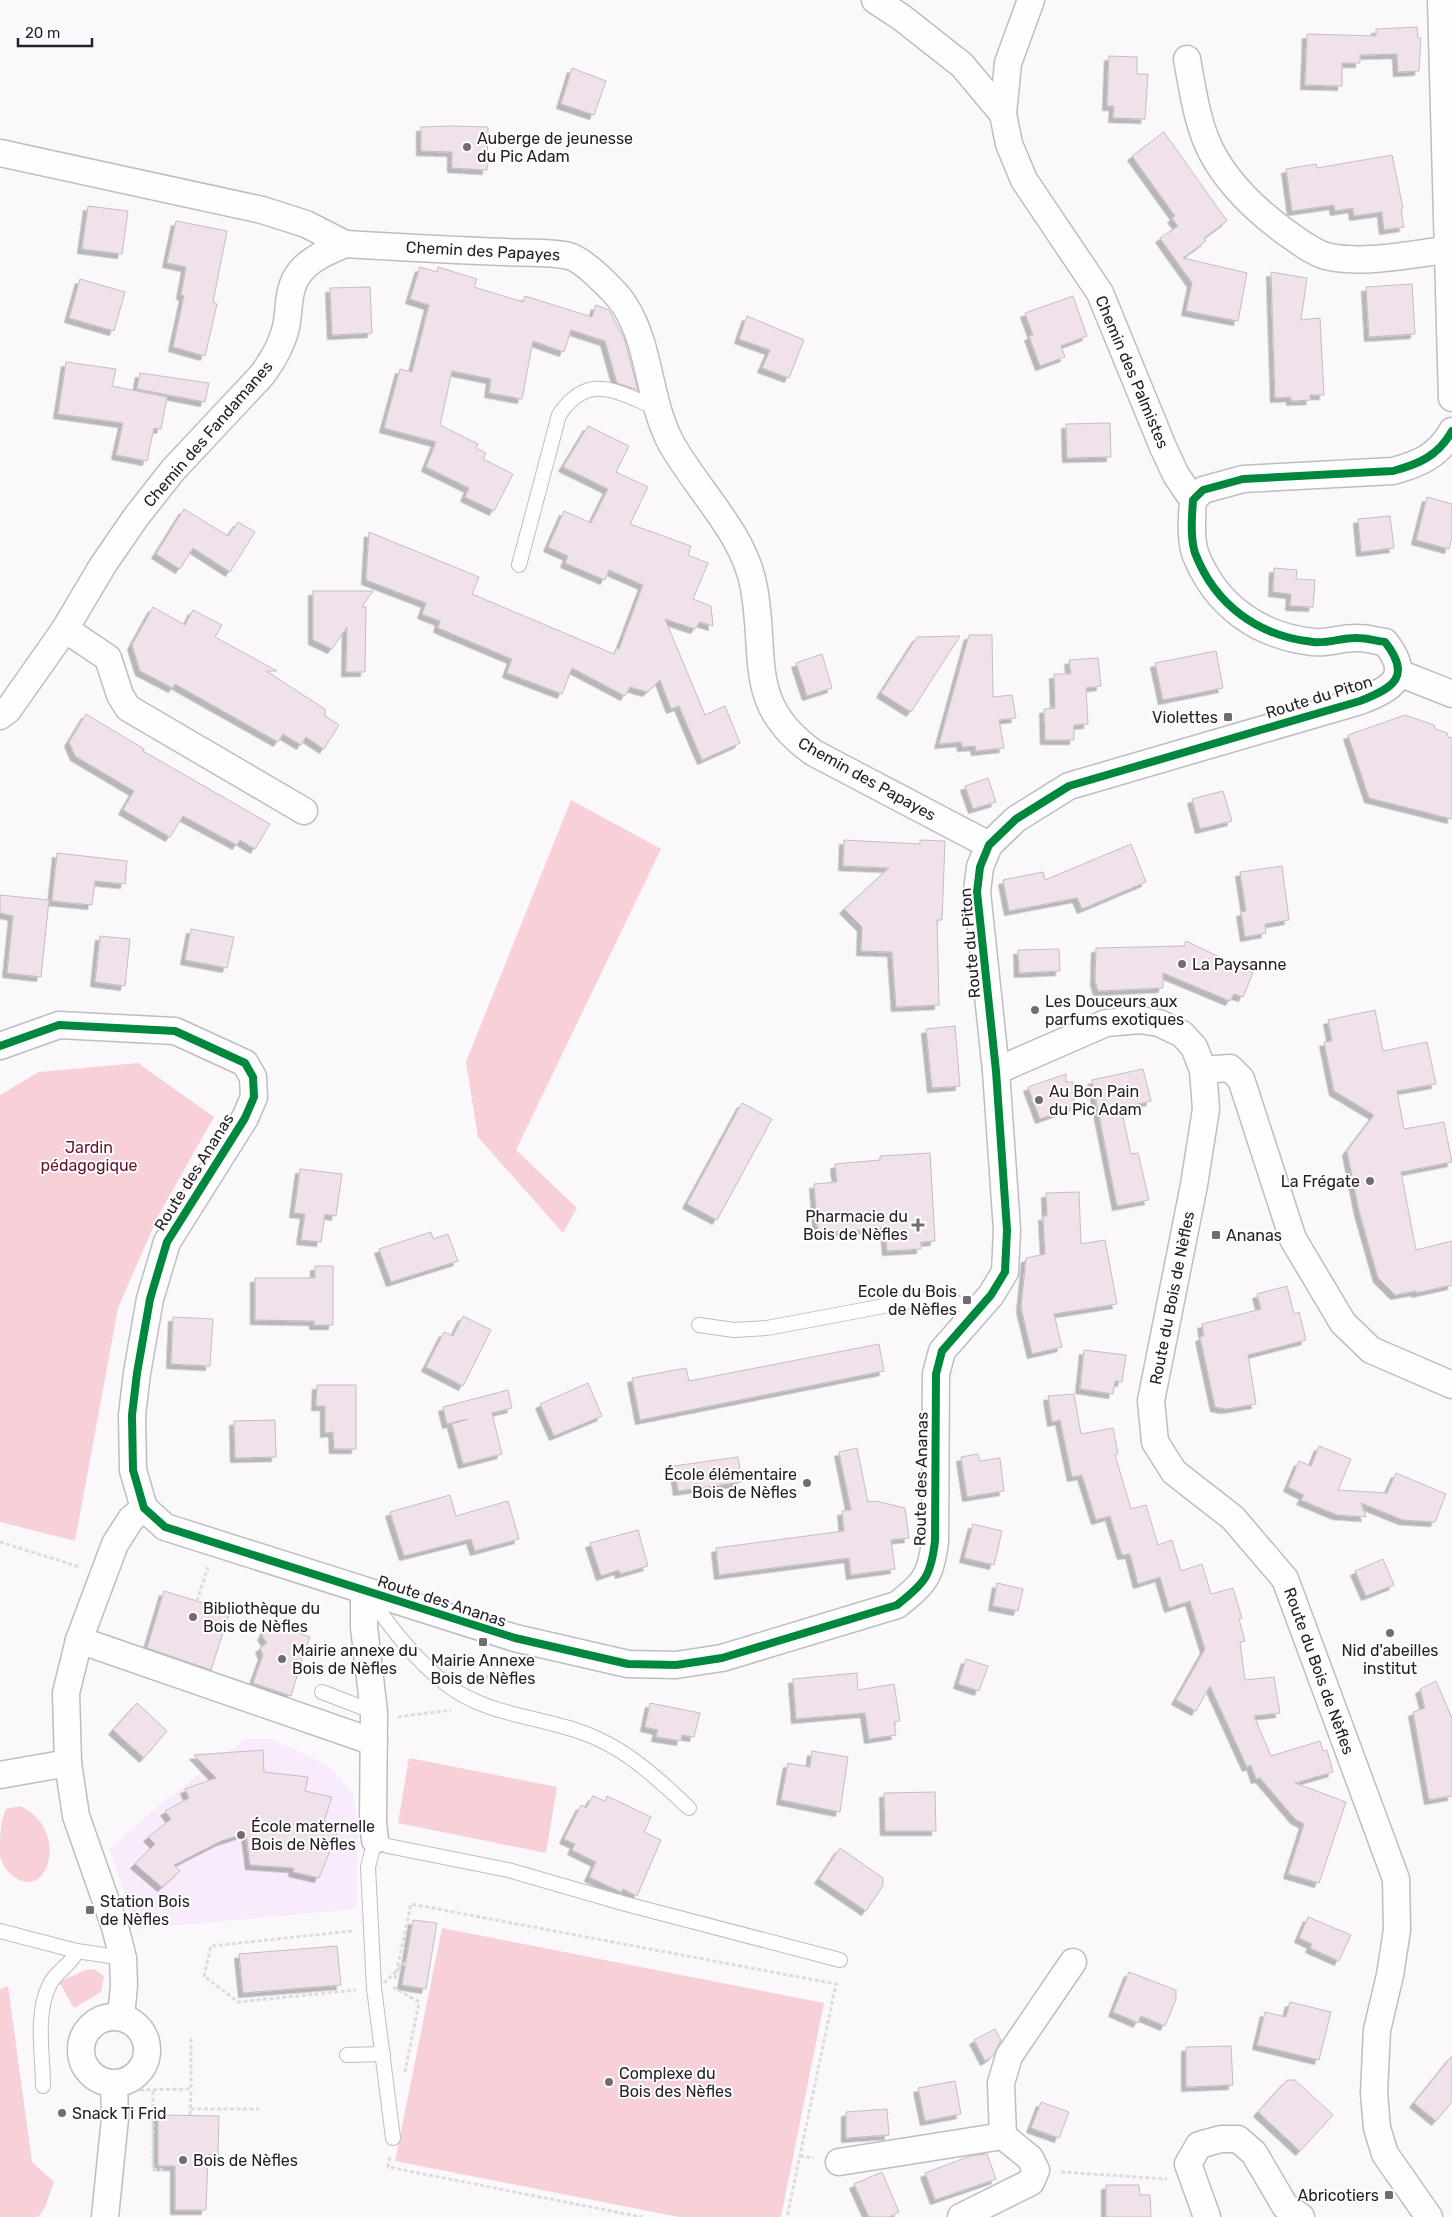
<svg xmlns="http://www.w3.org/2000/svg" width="1452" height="2217" font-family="Rubik,sans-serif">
	<defs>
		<filter id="shadow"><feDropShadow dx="-4.5" dy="4.5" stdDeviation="0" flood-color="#0004"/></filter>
	</defs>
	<rect width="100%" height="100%" fill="#faf8fb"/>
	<path fill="#f8ecfc" d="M245,1739H272L329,1766L352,1792L358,1822L357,1909L137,1929L109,1849L163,1802Z"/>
	<g fill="#f8d0d8">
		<path d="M571,800L661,849L516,1150L577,1208L563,1233L478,1137L466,1062Z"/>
		<path d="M138,1063L214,1117L158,1216L118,1308L75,1541L0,1522V1095L39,1072Z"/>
		<path d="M409,1758L557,1787L546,1853L398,1823Z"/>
		<path d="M20,1806C70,1828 49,1904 13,1876C6,1870 0,1862 0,1853C0,1837 0,1822 6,1809Z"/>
		<path d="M442,1928L824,2003L781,2217H679L395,2161Z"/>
		<path d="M94,1969L104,1976L101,1992L74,2008L59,1982L86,1970Z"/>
		<path d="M8,1986L32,2162L54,2182L45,2207L38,2217H0V1989Z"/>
	</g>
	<g fill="#f0e1ea" stroke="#c4bdc2" filter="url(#shadow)">
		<path d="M1417,27L1418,38H1421L1419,71L1398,72L1397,54L1360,55V63H1342V86L1305,85L1307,34L1376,36V29Z"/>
		<path d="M1109,56L1137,57V74H1148L1145,119L1113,118L1114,106H1107Z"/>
		<path d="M572,68L606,81L594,115L561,104Z"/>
		<path d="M452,126L488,127L487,170L452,168V152L421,151V127Z"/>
		<path d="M1164,132L1227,221L1204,238L1206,241L1183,258L1247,273L1238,321L1186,311L1192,283L1160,238L1178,226L1172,218L1175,216L1132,156Z"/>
		<path d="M1392,155L1403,208L1401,209L1404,227L1384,230L1382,212L1354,216L1353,208L1335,211L1334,205L1292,211L1286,169L1316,164L1317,168Z"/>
		<path d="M88,206L128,211L122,254L82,249Z"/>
		<path d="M176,221L227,231L213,302L217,304L205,356L173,347L184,296L181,295L186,267L167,263Z"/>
		<path d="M420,267L437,272L438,267L477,279L474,287L523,302L525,296L592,317L596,305L609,310L624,338L638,390L617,383L605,341L571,330L564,352L533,341L522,399L489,393L491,379L452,371L440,425L478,444L476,448L486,453L483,459L513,474L494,511L465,497L469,488L426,467L436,442L384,428L400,369L412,372L429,305L410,299Z"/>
		<path d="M1271,272L1307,278L1301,320L1320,318L1324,395H1310L1311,400L1291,401V397L1275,398Z"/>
		<path d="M80,279L125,292L114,331L69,318Z"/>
		<path d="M1412,284L1415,334L1369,337L1366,287Z"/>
		<path d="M370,287L372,333L332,335L330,288Z"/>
		<path d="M1073,296L1087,336L1061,346L1065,357L1040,366L1029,336L1033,335L1025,313Z"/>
		<path d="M747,316L804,340L789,378L762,368L770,350L739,339Z"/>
		<path d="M66,362L116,369L112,386L167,397L161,429L154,428L147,461L116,455L123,423L58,414Z"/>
		<path d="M140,373L209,383L205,402L137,389Z"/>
		<path d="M1110,423L1111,457L1067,458L1066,424Z"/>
		<path d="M588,426L629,446L616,472L648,487L630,524L691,546L688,555L708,563L693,599L711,606L713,626L700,622L695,629L665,619L705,715L725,706L740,743L702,760L679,706L671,709L660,680L647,692L630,687L625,696L572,668L562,694L507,673L512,659L438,628L440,621L422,614L426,603L366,580L369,532L479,577L472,594L614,654L616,649H619L643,585L609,570L605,580L565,563L568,556L548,547L564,511L591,523L608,489L563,467Z"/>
		<path d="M1427,497L1452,504V538L1449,549L1416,540Z"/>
		<path d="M184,509L228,536L238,522L255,532L230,572L193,548L180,569L156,554Z"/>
		<path d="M1390,516L1394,548L1361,552L1358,519Z"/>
		<path d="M1274,568L1297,570L1296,579L1315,580L1313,607L1290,606L1291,594L1273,592Z"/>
		<path d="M313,591H373L362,607H366L365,672H346L347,627L332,649L313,640Z"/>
		<path d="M153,607L185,625L193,610L222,625L215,637L277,671H266L325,709V716L339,725L324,749L306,737L301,745L283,734L278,742L175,684L173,688L140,671L132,645Z"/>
		<path d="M969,635H992L993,697L1012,695L1016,718L999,720L1004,748L976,751L975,746L962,747L961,742L939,744Z"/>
		<path d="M960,636L911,712L881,693L917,637Z"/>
		<path d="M1216,651L1223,688L1163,700L1155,663Z"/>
		<path d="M822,654L832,688L807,696L796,663Z"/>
		<path d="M1098,658L1101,686L1086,688L1088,724L1074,725V740H1045L1044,709L1055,708L1054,674H1071L1069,660Z"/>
		<path d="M86,714L144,749L143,751L270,824L255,849L240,840L237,845L183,816L170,837L123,810L134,791L75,756L69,742Z"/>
		<path d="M1405,715L1434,725L1435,729L1447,733L1448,737L1452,738V819L1369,798L1348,735Z"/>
		<path d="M988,778L996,802L973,809L965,786Z"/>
		<path d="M1223,791L1232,821L1200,829L1192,799Z"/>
		<path d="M844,840L920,844V840L945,841L942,920H937L939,1005L896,1007L892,952L861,951L862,927L844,909L889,868L843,866Z"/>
		<path d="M1131,844L1146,882L1082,909L1077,898L1009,911L1003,880L1043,872L1045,880Z"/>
		<path d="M57,853L127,861L125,884L95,881L92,905L52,901Z"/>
		<path d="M1282,866L1289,920L1265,924L1266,933L1245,937L1241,912L1246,911L1240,872Z"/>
		<path d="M0,895L49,900L41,977L7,973L13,916L0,913Z"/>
		<path d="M191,929L234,937L227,968L185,960Z"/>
		<path d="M100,936L130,939L125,986L95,982Z"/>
		<path d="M1186,941L1253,973L1243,997L1234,994L1230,1001L1163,973V988L1098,991L1095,981L1096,948L1184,946Z"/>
		<path d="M1059,949L1060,971L1019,973L1018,950Z"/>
		<path d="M1375,1010L1383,1051L1427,1042L1436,1084L1397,1091L1404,1129L1444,1122L1452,1162L1401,1172L1416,1250L1452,1241V1285L1416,1293V1291L1395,1295L1378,1278L1359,1211L1347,1151L1374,1115L1334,1091L1324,1042L1332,1041L1328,1020Z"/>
		<path d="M955,1026L960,1086L932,1088L926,1029Z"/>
		<path d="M1143,1069L1151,1101L1121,1108L1131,1154L1138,1153L1149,1200L1117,1206L1092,1080Z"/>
		<path d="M1066,1074V1082H1073L1074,1107L1040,1119L1028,1087Z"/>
		<path d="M742,1103L772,1119L717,1220L687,1204Z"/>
		<path d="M930,1153L935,1241L921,1242V1249L887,1251L885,1228L818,1233L814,1184L837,1182L835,1164L880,1160V1156Z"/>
		<path d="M300,1169L342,1174L336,1216L325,1214L321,1242L301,1240L305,1214L294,1213Z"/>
		<path d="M1079,1192L1081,1244L1105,1240L1117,1304L1054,1314L1062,1347L1032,1354L1021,1308L1026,1258L1045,1254L1043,1216H1047L1046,1193Z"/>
		<path d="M431,1232L433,1239L448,1234L458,1261L391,1282L379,1249Z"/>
		<path d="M315,1266H333V1325H314V1321L255,1320V1278H315Z"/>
		<path d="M1287,1286L1294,1314L1299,1312L1306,1340L1248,1355L1256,1404L1226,1409L1215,1407L1200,1337L1204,1336L1202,1324L1261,1309L1257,1294Z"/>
		<path d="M463,1316L491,1330L463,1386L426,1367L444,1332L453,1336Z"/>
		<path d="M173,1317L213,1319L210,1366L171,1364Z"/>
		<path d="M879,1344L884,1371L640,1420L632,1378L686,1368L689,1381Z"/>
		<path d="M1084,1350L1126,1355L1122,1382L1115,1381L1113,1394L1080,1389Z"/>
		<path d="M588,1383L602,1416L554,1436L540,1404Z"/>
		<path d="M317,1385H356V1449H334L333,1432L325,1433V1406H316Z"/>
		<path d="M508,1390L512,1408L492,1413L502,1454L463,1464L452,1424L468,1419L447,1424L443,1407Z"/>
		<path d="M1074,1394L1081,1434L1113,1428L1118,1454L1115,1455L1131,1509L1146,1505L1158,1545L1172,1540L1181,1571L1202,1564L1211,1594L1233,1588L1242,1618L1239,1619L1245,1641L1240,1642L1245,1680L1274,1677L1280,1713L1254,1716L1271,1756L1320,1741L1323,1751L1327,1750L1333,1772L1295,1783L1346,1802L1319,1883L1288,1874L1304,1824L1295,1819L1260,1778L1256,1779L1251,1765L1247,1767L1210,1686L1196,1711L1176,1700L1205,1649L1190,1601L1169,1608L1160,1577L1138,1584L1130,1554L1122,1555L1110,1516L1096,1520L1082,1475L1072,1477L1060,1420L1052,1422L1048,1396Z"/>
		<path d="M275,1420L276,1457L235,1458L234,1421Z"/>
		<path d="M1319,1446L1351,1459L1338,1490L1387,1493L1396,1473L1446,1494L1435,1522L1403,1520L1361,1503L1366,1517L1337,1515L1301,1500L1304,1495L1288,1487L1299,1461L1311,1466Z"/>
		<path d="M857,1448L868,1502L876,1501L905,1508L909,1538L891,1540L895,1569L851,1575L849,1558L719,1575L716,1548L844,1531L842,1511L851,1510L839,1452Z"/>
		<path d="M978,1454L980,1461L1000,1458L1004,1491L967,1497L961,1457Z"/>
		<path d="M738,1457L742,1482L678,1491L674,1466Z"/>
		<path d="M450,1495L456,1516L508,1501L519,1539L475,1551L471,1539L404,1556L390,1512Z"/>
		<path d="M973,1524L1002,1531L994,1565L964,1558Z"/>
		<path d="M638,1530L648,1566L620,1574L619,1570L601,1576L590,1543Z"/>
		<path d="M1383,1559L1394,1585L1366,1596L1355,1571Z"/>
		<path d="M997,1583L1023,1589L1018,1611L993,1606Z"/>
		<path d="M164,1591L230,1611L211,1670L147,1648Z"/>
		<path d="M269,1623L310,1637L305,1651L299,1652L302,1660L291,1696L253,1683L263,1655L260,1648L267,1643L262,1636Z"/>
		<path d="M966,1659L988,1666L979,1691L958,1684Z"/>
		<path d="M857,1673L858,1690L894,1684L900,1721L894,1722L896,1735L869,1739L865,1713L796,1719L793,1679Z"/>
		<path d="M1436,1681L1452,1718V1796L1429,1800L1413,1712L1425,1708L1420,1689Z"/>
		<path d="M137,1703L167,1731L144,1758L113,1730Z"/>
		<path d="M650,1703L700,1713L694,1737L682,1735L681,1741L656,1737L658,1730L645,1727Z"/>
		<path d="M263,1750L264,1772L308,1777L305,1791L332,1797L324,1821L340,1826L319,1878L293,1872L294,1868L250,1865L246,1833L221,1841L174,1865L180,1871L162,1887L135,1864L155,1844L148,1837L171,1819L165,1811L189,1798L185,1789L216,1778L194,1755Z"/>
		<path d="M812,1751L848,1757L840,1812L781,1800L788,1763L810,1767Z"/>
		<path d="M935,1792L936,1831H885L884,1793Z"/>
		<path d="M593,1796L605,1801L607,1796L651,1817L644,1832L661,1840L637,1896L623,1889L621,1892L589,1877L596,1862L572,1850L575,1844L564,1839L581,1805L586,1808Z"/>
		<path d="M840,1848L883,1878V1886L866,1911L819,1879Z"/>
		<path d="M1308,1917L1351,1935L1339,1961L1310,1948L1312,1944L1299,1938Z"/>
		<path d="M413,1920L437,1923L426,1989L402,1985Z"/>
		<path d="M337,1946L341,1985L243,1993L239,1954Z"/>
		<path d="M1129,1972L1176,1990V1999L1165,2026L1141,2016L1138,2023L1113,2012Z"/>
		<path d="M1290,2002L1331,2012L1319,2060L1257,2045L1265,2012L1286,2017Z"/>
		<path d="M995,2029L1001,2040L993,2056L985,2061L974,2040Z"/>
		<path d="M1231,2046L1233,2085L1186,2087V2047Z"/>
		<path d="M1452,2056V2102L1436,2121L1414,2103Z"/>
		<path d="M1287,2080H1295L1333,2115L1300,2151L1258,2112Z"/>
		<path d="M955,2081L961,2114L925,2121L918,2088Z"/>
		<path d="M1041,2102L1069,2112L1059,2138L1031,2128Z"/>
		<path d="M887,2109L889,2135L846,2138V2112Z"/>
		<path d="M158,2115L219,2116L218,2155H208L206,2210H175V2166H158Z"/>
		<path d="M987,2154L996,2179L935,2200L925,2173L970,2156Z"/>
		<path d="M882,2172L899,2212L889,2217H869L854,2184Z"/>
		<path d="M1106,2185H1139L1140,2195H1150L1151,2217H1106Z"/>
	</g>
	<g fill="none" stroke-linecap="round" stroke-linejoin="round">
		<defs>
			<g id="service">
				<path d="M519,565L559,415C589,370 618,393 659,409"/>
				<path d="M699,1325L734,1330L767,1328L932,1297L961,1304L976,1312"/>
				<path d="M366,1593C390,1626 414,1659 446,1684C489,1718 548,1716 596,1738C632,1754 660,1781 689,1808"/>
				<path d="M322,1692L374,1712"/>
				<path d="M0,1931L77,1951L123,1958"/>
				<path d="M347,2055L383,2054"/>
				<path d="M43,2086C43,2055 35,2015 49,1986C56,1970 70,1967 77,1951"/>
				<path d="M393,2138L374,1988L368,1867L375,1840L388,1846L508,1870L626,1904L840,1960"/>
			</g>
			<g id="minor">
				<path d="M875,0L901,17L962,65L1003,114"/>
				<path d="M1031,0L1008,63L1003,114L1009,144L1024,180L1100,293L1163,447L1176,475L1193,500"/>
				<path d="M1441,0L1452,398"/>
				<path d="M1187,59C1192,86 1196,115 1206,140C1221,177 1253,208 1284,231C1297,240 1314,254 1330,257C1368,264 1409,254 1447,250"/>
				<path d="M0,153L262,210L306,224L345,244C329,251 311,258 300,272C287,288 290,308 286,327C282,345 273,360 262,375L173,470L136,517L103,565L65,629L8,710L0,716"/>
				<path d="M345,244C398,247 452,250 505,252C523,253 553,252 569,256C584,260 617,293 625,306C651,347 648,400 671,443C697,490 745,534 754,588C767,659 745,704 814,753L989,845"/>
				<path d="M65,629L108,658L120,695L128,708L304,811"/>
				<path d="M1399,673L1452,694"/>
				<path d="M0,1046L59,1025L175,1031L245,1063L253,1077L254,1097L245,1118L167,1242L150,1299L137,1373L132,1415L133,1470L144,1508L165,1527L515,1638L628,1664L676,1665L722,1658L897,1605C925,1583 931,1576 935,1541L936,1374L942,1351L991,1295L1005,1272L1007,1230L996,1071L977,892L980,867L989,845L1016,819L1069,786L1360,701C1394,688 1412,676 1385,642C1376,641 1367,638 1358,638C1343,637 1328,644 1313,642C1258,636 1215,605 1195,553C1190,537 1192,516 1193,500L1203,490L1243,479L1393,471C1419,464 1438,456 1452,431"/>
				<path d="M1203,1070L1230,1068L1241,1079L1293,1239L1343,1323L1371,1350L1452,1385"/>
				<path d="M996,1071L1106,1023L1140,1020L1159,1023L1182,1034L1194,1047L1203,1070L1206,1109L1194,1185L1151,1401L1155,1442L1174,1472L1233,1518L1285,1579L1396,1879L1397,1930L1390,1975L1377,2030L1374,2093L1377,2128L1385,2154L1429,2217"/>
				<path d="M364,1591V1627L374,1712L373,1823L375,1840"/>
				<path d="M79,1640L374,1742"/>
				<path d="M0,1775L68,1763"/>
				<circle cx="114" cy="2050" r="33"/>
				<path d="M121,2017L124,1985L123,1958L115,1927L76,1816L68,1763L66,1693L79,1640L115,1544L131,1519L144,1508"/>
				<path d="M1003,2136L1001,2083L1009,2056L1073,1962"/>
				<path d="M839,2162L1003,2136L1030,2158L1036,2170L1031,2182L961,2217"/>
				<path d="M105,2217L115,2118L114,2084"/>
				<path d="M1207,2217L1188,2164L1199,2145L1221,2139H1238L1254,2153L1285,2206L1301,2217"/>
			</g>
		</defs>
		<use href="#service" stroke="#c0bcc2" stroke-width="16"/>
		<use href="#minor" stroke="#c0bcc2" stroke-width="29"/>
		<g stroke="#dddcdd" stroke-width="3" stroke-dasharray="4 2.5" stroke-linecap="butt">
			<path d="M0,1542L80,1567"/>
			<path d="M197,1601L208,1567"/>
			<path d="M482,1684L500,1658"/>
			<path d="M398,1717L451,1710"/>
			<path d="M352,1931L211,1946L204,1976L238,2002L356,1990"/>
			<path d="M395,1979L411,1904L836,1984L787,2217"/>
			<path d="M393,1987L419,2002L405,2072"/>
			<path d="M140,2090L191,2089V2038"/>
			<path d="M153,2091V2169L165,2170"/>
			<path d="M191,2109H259"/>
			<path d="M190,2115L191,2089"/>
			<path d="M800,2156L814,2158"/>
			<path d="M390,2157L388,2167L642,2217"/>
			<path d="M1061,2172L1167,2179"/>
		</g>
		<use href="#service" stroke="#fefefe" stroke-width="14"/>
		<use href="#minor" stroke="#fefefe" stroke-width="26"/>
		<path stroke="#dddcdd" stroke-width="3" stroke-dasharray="4 2.5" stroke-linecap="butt" d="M384,1983L406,1962"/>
		<defs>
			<path id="cycleway" d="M0,1046L59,1025L175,1031L245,1063L253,1077L254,1097L245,1118L167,1242L150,1299L137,1373L132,1415L133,1470L144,1508L165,1527L515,1638L628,1664L676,1665L722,1658L897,1605C925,1583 931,1576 935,1541L936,1374L942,1351L991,1295L1005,1272L1007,1230L996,1071L977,892L980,867L989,845L1016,819L1069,786L1360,701C1394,688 1412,676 1385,642C1376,641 1367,638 1358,638C1343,637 1328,644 1313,642C1258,636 1215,605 1195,553C1190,537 1192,516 1193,500L1203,490L1243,479L1393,471C1419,464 1438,456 1452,431"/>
		</defs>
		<use href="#cycleway" stroke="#fff" stroke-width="11"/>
		<use href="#cycleway" stroke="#00873e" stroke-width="8"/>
	</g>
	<g fill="#716c72" stroke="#fff" stroke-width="2">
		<circle cx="467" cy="147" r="5"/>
		<rect x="1223" y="712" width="10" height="10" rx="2.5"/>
		<circle cx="1182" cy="964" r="5"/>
		<circle cx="1035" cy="1010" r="5"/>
		<circle cx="1039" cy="1100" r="5"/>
		<circle cx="1370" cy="1181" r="5"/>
		<path d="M915.5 1217.5h5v5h5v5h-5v5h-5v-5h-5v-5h5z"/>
		<rect x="1211" y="1230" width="10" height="10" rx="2.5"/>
		<rect x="962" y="1295" width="10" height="10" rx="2.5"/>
		<circle cx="807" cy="1483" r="5"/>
		<circle cx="193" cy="1617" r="5"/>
		<circle cx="1390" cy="1633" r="5"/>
		<rect x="478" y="1637" width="10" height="10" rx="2.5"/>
		<circle cx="282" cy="1659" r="5"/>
		<circle cx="241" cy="1835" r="5"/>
		<rect x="85" y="1905" width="10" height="10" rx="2.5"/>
		<circle cx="609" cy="2082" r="5"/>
		<circle cx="62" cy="2113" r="5"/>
		<circle cx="183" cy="2160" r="5"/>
		<rect x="1384" y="2190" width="10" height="10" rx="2.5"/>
	</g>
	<g text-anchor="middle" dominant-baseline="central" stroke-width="4" stroke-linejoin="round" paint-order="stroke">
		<g font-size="16" fill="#272029" stroke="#fff" text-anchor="start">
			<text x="477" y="138">Auberge de jeunesse<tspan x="477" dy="18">du Pic Adam</tspan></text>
			<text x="1218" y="717" text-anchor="end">Violettes</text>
			<text x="1192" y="964">La Paysanne</text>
			<text x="1045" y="1001">Les Douceurs aux<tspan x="1045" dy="18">parfums exotiques</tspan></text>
			<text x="1049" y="1091">Au Bon Pain<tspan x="1049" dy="18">du Pic Adam</tspan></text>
			<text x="1360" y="1181" text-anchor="end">La Frégate</text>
			<text x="908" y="1216" text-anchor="end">Pharmacie du<tspan x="908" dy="18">Bois de Nèfles</tspan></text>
			<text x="1226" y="1235">Ananas</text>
			<text x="957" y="1291" text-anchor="end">Ecole du Bois<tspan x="957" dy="18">de Nèfles</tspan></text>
			<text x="797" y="1474" text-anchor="end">École élémentaire<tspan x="797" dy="18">Bois de Nèfles</tspan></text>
			<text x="203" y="1608">Bibliothèque du<tspan x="203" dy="18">Bois de Nèfles</tspan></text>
			<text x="292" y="1650">Mairie annexe du<tspan x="292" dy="18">Bois de Nèfles</tspan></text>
			<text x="1390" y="1650" text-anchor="middle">Nid d'abeilles<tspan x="1390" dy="18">institut</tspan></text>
			<text x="483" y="1660" text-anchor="middle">Mairie Annexe<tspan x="483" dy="18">Bois de Nèfles</tspan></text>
			<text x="251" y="1826">École maternelle<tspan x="251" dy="18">Bois de Nèfles</tspan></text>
			<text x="100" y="1901">Station Bois<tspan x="100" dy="18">de Nèfles</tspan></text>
			<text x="619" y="2073">Complexe du<tspan x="619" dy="18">Bois des Nèfles</tspan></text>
			<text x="72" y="2113">Snack Ti Frid</text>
			<text x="193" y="2160">Bois de Nèfles</text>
			<text x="1379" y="2195" text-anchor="end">Abricotiers</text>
		</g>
		<g font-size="16" fill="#272029" stroke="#fff">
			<text transform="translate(483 251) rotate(3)">Chemin des Papayes</text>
			<text transform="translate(1132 372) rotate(67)">Chemin des Palmistes</text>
			<text transform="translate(208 434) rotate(-49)">Chemin des Fandamanes</text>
			<text transform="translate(1319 697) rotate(-17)">Route du Piton</text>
			<text transform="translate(867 779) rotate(29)">Chemin des Papayes</text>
			<text transform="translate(970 943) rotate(-95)">Route du Piton</text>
			<text transform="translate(194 1172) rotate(-58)">Route des Ananas</text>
			<text transform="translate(1172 1298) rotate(-79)">Route du Bois de Nèfles</text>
			<text transform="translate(921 1479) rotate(-89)">Route des Ananas</text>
			<text transform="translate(442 1601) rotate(18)">Route des Ananas</text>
			<text transform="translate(1319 1671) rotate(70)">Route du Bois de Nèfles</text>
		</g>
		<g font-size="16" fill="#67132d" stroke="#fff">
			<text x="89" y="1147">Jardin<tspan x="89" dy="18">pédagogique</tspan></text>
		</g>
	</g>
	<path d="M18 38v8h74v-8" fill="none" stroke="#272029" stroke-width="2.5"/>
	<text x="25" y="38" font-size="15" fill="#272029" stroke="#ffffff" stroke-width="4" paint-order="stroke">20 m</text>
</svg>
